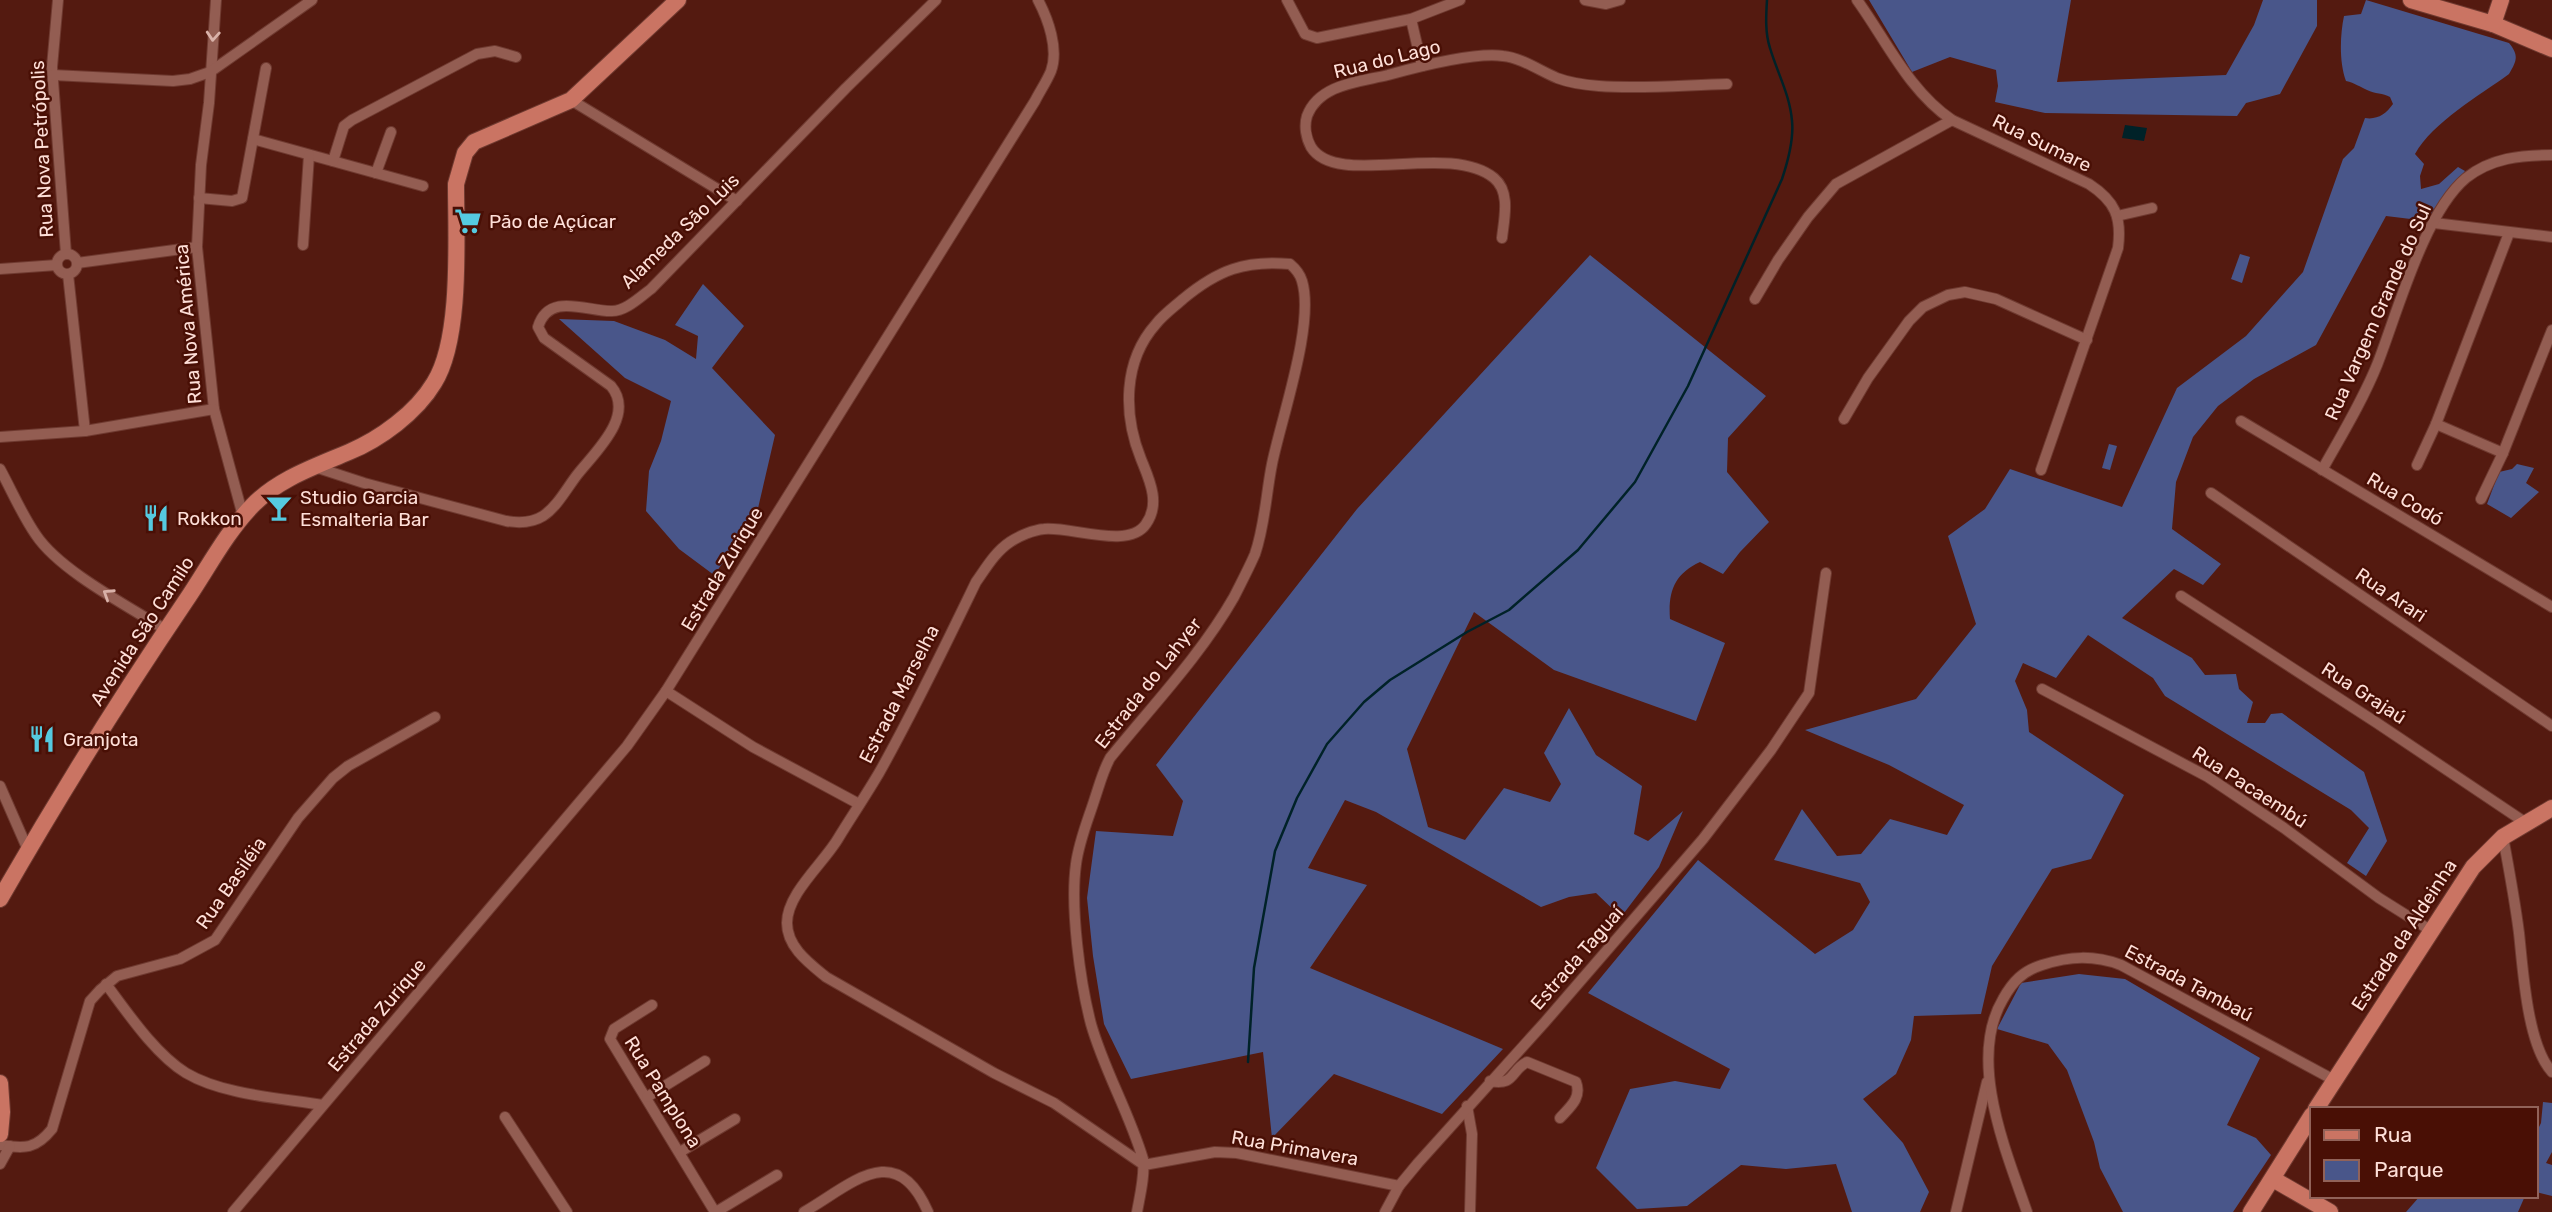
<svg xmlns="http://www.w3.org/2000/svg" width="2552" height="1212" font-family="Rubik,sans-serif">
	<rect width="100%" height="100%" fill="#541a10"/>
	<g fill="#49568a">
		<path d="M1869,0H2071L2057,82L2226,75L2254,25L2263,0H2317V26L2280,94L2246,103L2237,116L2045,113L1995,102L1998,86L1996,70L1950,57L1912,72Z"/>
		<path d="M2366,0L2509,43C2519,55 2517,61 2509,74C2479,96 2433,122 2415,154L2424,164L2420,176L2421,189L2439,184L2458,167L2465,171L2427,221L2386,216L2316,345L2254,379L2218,406L2193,437L2176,482L2172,529L2221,564L2203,585L2174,569L2122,618L2192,658L2205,675L2236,674L2239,689L2253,702L2247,723H2265L2271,714L2282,713L2364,772L2387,841L2366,876L2347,863L2369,828L2351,810L2165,696L2153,678L2088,635L2056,678L2023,663L2015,681L2027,710L2029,732L2124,795L2091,859L2052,869L1992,966L1981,1014L1914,1016L1911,1040L1896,1074L1863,1099L1903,1143L1929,1192L1920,1212H1852L1836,1164L1786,1169L1741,1165L1687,1206L1637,1209L1596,1168L1630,1089L1675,1081L1720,1089L1730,1069L1588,993L1698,860L1815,954L1853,930L1870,902L1860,883L1774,860L1802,809L1837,856L1861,854L1890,819L1947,835L1964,805L1889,765L1805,730L1916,699L1976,624L1948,536L1985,509L2010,469L2122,507L2177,388L2246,336L2303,272L2343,159L2354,148L2365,118C2377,120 2386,114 2393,104L2390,97C2383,93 2375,94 2367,90C2360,87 2355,83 2346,81C2339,62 2340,35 2344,16L2361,14Z"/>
		<path d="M2240,254L2250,257L2242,283L2231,279Z"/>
		<path d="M1590,255L1766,396L1728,438L1727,472L1769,522L1740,552L1723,574L1700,562C1674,574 1668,592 1670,619L1725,643L1696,721L1554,670L1474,612L1407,749L1428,827L1465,840L1504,788L1550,802L1561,784L1544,753L1569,708L1596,755L1642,786L1634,834L1648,841L1683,811L1659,867L1621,917L1596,893L1569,897L1541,907L1376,812L1345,800L1308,868L1367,885L1310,968L1503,1049L1442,1114L1334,1074L1272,1138L1263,1052L1131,1079L1104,1024L1093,956L1087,898L1096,831L1173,836L1183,801L1156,765L1357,509Z"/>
		<path d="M703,284L744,326L712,368L775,435L756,517L714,575L679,549L646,511L649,471L661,441L671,401L625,378L559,319L614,321L665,340L696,359L698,336L675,325Z"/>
		<path d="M2109,444L2117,446L2110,470L2102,468Z"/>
		<path d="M2517,464L2534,468L2526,483L2539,492L2511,518L2487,504L2499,472L2512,469Z"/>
		<path d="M2079,974L2125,979L2260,1058L2227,1125L2256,1138L2271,1155L2233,1212H2123L2100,1168L2094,1142L2067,1070L2048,1044L1997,1029L2021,983Z"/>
		<path d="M2543,1102L2552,1103V1152L2546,1163L2552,1165V1196L2536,1192V1133L2541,1123Z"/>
		<path d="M2420,1196H2525L2518,1212H2406Z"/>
	</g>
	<path fill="#002228" d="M2125,125L2147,128L2144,141L2122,138Z"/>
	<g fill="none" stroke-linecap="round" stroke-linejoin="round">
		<path stroke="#002228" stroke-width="2.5" d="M1248,1062L1254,968L1275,851L1297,798L1327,744L1364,702L1390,680L1467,632L1509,610L1578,550L1635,482L1688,386L1782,179C1788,161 1794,140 1792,121C1790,95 1777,72 1770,48C1765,33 1766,16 1767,0"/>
		<defs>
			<g id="street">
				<path d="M58,0L52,67L66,254"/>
				<path d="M216,0L209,103L201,165L197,247L214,409L243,516"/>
				<path d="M1287,0L1305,34L1317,38L1411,19L1460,0"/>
				<path d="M1585,0L1606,4L1620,0"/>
				<path d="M1857,0C1886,40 1909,91 1952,120L2089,184C2115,201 2122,217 2118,248L2041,470"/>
				<path d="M1411,19L1422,66"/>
				<path d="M53,75L173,81L190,79L210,72L312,0"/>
				<path d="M571,100L737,201"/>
				<path d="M253,139L423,186"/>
				<path d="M333,161L344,126L352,120L477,54L495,51L516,57"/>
				<path d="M376,173L391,132"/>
				<path d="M199,198L232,201L242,198L266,68"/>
				<path d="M2117,216L2152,208"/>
				<path d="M2434,223L2552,237"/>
				<path d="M1502,238C1504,219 1511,192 1494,178C1448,141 1337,189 1311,147C1306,138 1304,126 1307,116C1319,84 1359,82 1388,75C1417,67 1475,52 1503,56C1522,58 1540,71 1557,78C1570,83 1586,85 1599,86C1641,89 1685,85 1727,84"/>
				<path d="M303,245L309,155"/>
				<circle cx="67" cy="264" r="10"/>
				<path d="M77,263L197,247"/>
				<path d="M0,269L57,265"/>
				<path d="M68,274L85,431"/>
				<path d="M1755,299L1778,260L1808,217L1836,184L1952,120"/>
				<path d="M1844,419L1868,378L1909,321L1923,307L1948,295L1965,292L1996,299L2087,340"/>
				<path d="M2241,421L2552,607"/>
				<path d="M2436,424L2503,453"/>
				<path d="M0,437L85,431L214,409"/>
				<path d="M2417,465L2436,424L2509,233"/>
				<path d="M315,467L364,483L506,521C518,523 532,523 543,516C557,507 567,488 577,475C594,453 636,416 611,386L544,338L538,327C549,291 588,312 612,311C626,311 640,297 651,289L846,88L936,0"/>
				<path d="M0,469C12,491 22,515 36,535C60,571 128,606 166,630"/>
				<path d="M2322,470C2341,436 2362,402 2377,365C2397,314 2424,213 2466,178C2491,158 2521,155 2552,155"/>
				<path d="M2211,493L2552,726"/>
				<path d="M2481,499L2503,453L2552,330"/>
				<path d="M2181,596L2377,723L2526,823"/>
				<path d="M2042,689L2208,777L2284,828L2379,898L2430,930"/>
				<path d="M666,691L753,747L859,804"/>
				<path d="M0,786L28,850"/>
				<path d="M2503,837C2509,869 2515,901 2519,933C2523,969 2527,1045 2552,1072"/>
				<path d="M106,984C127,1012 155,1054 186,1073C223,1095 281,1098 323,1105"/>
				<path d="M652,1005L614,1029L610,1039L715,1212"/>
				<path d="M1490,1081C1515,1086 1510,1071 1527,1062L1576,1082C1582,1098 1570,1107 1560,1118"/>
				<path d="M647,1097L705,1061"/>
				<path d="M1467,1106L1472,1134L1470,1212"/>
				<path d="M505,1117L567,1212"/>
				<path d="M0,1145C25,1149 36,1149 52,1129L90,1001L100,990L117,976L180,959L215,940L298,818L333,778L348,766L435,717"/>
				<path d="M680,1152L735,1119"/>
				<path d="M0,1164L10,1146"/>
				<path d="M233,1212L627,746L666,691L1035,101C1040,91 1047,81 1051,71C1059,49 1048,19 1038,0"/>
				<path d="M716,1212L777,1175"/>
				<path d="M804,1212C852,1184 896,1138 928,1212"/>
				<path d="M1137,1212C1140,1195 1145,1176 1143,1159C1129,1112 1104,1070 1091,1024C1080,982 1070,907 1076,864C1079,841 1088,820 1095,798C1100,783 1103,771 1110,758C1152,706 1201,655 1234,597C1241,583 1249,568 1255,554C1265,525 1266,494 1272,464C1281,419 1315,324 1302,281C1300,274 1296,269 1290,264C1245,260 1218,270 1183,299C1174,307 1163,315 1156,324C1123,361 1123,414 1141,459C1149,479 1161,503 1146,524C1129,550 1070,526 1044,529C1033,530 1019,536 1010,542C995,552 986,568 976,582C945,646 914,711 879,773C866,795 852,816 839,837C825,862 787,893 787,923C787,947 809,963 826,977L994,1073L1054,1103L1144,1165L1215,1152L1237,1153L1399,1186"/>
				<path d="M1385,1212L1399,1186L1418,1163L1545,1022L1703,839L1771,750L1809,693L1826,573"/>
				<path d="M1956,1212L1987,1082"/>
				<path d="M2027,1212C2006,1151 1967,1060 2003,999C2013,981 2023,971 2042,965C2070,956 2094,955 2121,965L2334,1080"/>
			</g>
			<g id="secondary">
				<path d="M2411,0L2493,24L2552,49"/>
				<path d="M2493,24L2501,0"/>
				<path d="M0,899C58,798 120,698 185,602C207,570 225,534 252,506C278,479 314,467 349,452C380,439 416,413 434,383C462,339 456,237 456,184L465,153L474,142L571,100L678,0"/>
				<path d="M0,1083L2,1112L0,1134"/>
				<path d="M2316,1109L2473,867L2503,837L2552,808"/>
				<path d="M2273,1179L2330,1212"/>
				<path d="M2251,1212L2312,1115"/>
			</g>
		</defs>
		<use href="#street" stroke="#6f3a30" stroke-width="12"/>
		<use href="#secondary" stroke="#6f3a30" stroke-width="18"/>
		<use href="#street" stroke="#935d52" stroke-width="10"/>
		<use href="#secondary" stroke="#ca7463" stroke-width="16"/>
	</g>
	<defs><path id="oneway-chevron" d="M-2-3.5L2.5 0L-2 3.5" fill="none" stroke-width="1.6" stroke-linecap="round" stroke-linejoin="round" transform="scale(1.75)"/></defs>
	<g stroke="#d9b2a9">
		<use href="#oneway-chevron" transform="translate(213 36) rotate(94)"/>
		<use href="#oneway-chevron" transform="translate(108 594) rotate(-147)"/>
	</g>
	<defs>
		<symbol id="supermarket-bare" viewBox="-9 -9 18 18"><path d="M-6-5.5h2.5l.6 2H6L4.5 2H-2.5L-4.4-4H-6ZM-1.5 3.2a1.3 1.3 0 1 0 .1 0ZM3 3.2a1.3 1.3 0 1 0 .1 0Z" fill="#55cae0" stroke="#490f05" stroke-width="2.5" paint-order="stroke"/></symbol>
		<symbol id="bar-bare" viewBox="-9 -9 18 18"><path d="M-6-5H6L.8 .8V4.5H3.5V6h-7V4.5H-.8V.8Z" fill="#55cae0" stroke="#490f05" stroke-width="2.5" paint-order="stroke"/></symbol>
		<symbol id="restaurant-bare" viewBox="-9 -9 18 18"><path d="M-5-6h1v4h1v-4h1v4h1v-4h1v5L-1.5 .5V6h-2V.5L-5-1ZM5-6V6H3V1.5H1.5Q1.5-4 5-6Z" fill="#55cae0" stroke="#490f05" stroke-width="2.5" paint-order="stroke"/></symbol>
	</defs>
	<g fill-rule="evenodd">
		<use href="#supermarket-bare" x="449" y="202" width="38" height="38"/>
		<use href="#bar-bare" x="260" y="489" width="38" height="38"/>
		<use href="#restaurant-bare" x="137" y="499" width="38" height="38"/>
		<use href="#restaurant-bare" x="23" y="720" width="38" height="38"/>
	</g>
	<g text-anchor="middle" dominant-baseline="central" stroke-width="5" stroke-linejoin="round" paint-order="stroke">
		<g font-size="19" fill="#fedfd8" stroke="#490f05">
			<text transform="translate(1387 59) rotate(-14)">Rua do Lago</text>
			<text transform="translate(2042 143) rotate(26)">Rua Sumare</text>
			<text transform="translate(42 149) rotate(-93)">Rua Nova Petrópolis</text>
			<text transform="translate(680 231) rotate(-44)">Alameda São Luis</text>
			<text transform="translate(2378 312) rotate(-66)">Rua Vargem Grande do Sul</text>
			<text transform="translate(188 324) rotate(-95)">Rua Nova América</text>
			<text transform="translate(2405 499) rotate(31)">Rua Codó</text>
			<text transform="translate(722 569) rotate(-59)">Estrada Zurique</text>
			<text transform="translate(2391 595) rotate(34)">Rua Arari</text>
			<text transform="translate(142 631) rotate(-57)">Avenida São Camilo</text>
			<text transform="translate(1148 683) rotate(-52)">Estrada do Lahyer</text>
			<text transform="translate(2364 693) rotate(33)">Rua Grajaú</text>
			<text transform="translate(899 694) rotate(-63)">Estrada Marselha</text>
			<text transform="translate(2250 787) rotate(33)">Rua Pacaembú</text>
			<text transform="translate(231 883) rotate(-55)">Rua Basiléia</text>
			<text transform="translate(2404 935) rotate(-57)">Estrada da Aldeinha</text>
			<text transform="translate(1577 958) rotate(-49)">Estrada Taguaí</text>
			<text transform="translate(2189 983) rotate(28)">Estrada Tambaú</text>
			<text transform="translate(377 1015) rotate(-50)">Estrada Zurique</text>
			<text transform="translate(663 1092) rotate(58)">Rua Pamplona</text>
			<text transform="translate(1295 1148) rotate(10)">Rua Primavera</text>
		</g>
		<g font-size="19" fill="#fedfd8" stroke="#490f05" text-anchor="start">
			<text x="489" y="221">Pão de Açúcar</text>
			<text x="300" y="497">Studio Garcia<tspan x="300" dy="22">Esmalteria Bar</tspan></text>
			<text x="177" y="518">Rokkon</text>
			<text x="63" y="739">Granjota</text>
		</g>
	</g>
	<rect x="2310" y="1107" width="228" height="91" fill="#490f05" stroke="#916259" stroke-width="2"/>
	<rect x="2324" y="1130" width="35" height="10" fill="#ca7463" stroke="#916259" stroke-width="2"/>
	<text x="2374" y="1142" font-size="21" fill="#fedfd8">Rua</text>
	<rect x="2324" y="1160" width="35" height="21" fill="#49568a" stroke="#916259" stroke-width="2"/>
	<text x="2374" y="1177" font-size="21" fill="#fedfd8">Parque</text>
</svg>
